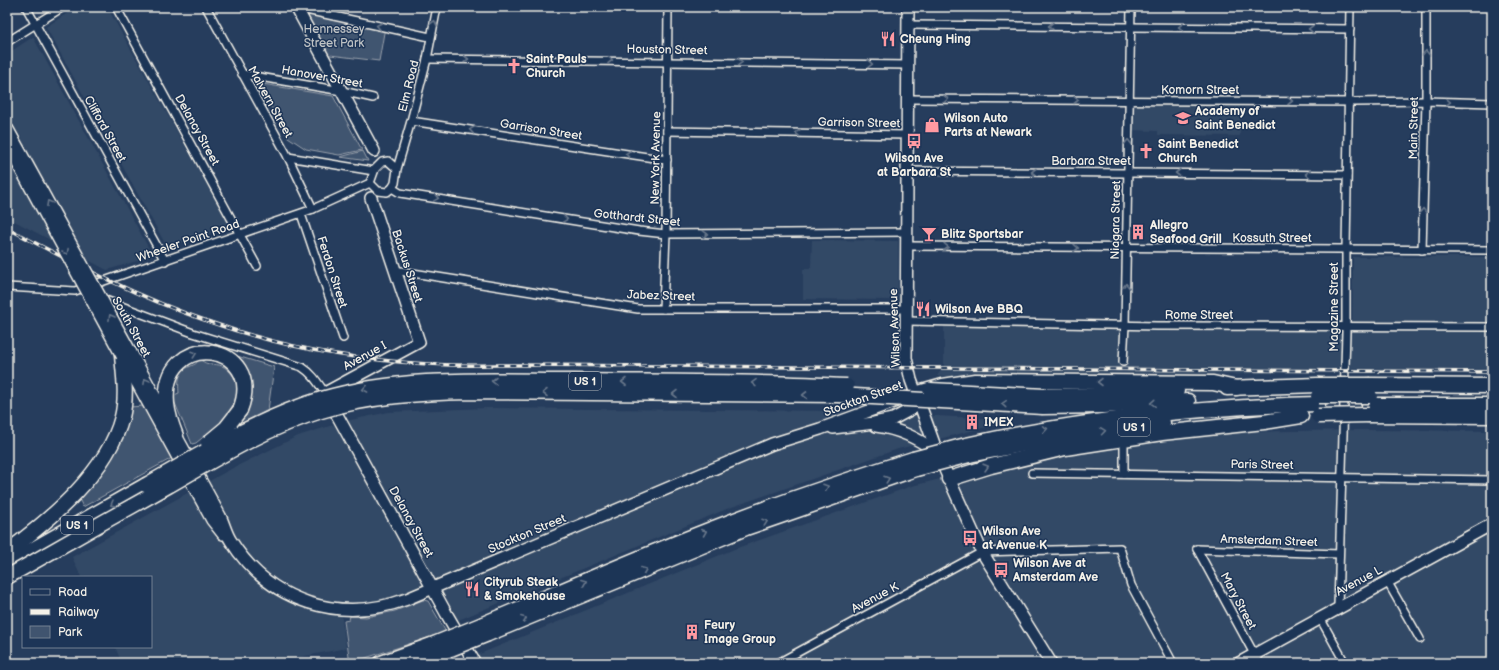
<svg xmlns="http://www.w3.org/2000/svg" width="1499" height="670" font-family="'Balsamiq Sans',sans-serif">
	<rect width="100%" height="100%" fill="#263d5d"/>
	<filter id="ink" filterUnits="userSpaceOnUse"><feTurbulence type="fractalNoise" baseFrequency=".025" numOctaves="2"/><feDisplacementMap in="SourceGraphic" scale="8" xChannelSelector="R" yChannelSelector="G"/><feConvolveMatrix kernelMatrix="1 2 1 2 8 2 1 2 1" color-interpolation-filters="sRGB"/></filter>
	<g filter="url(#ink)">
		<g fill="#334966">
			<path d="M77,7H107L231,228L167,247L46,27Z"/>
			<path d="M33,37L153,256L107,270L7,217V148L22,139L7,114V54Z"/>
			<path d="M1126,103L1240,105V136L1158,135V131L1126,130Z"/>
			<path d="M812,240L898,241V300L803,299V269L811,268Z"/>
			<path d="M1353,257H1492V372L1300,371L1074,383L937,376L944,366V325L1298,327L1352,332Z"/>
			<path d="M488,408L837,411L1015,420L898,449L729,508L451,623L434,587L341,612L346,648L270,663H122L115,647H151V577H81L72,557L231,469L298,436L346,421L389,412Z"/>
			<path d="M1360,430L1492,431V663H473L470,658L737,548L912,486L1013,461L1140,442L1241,432Z"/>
		</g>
		<g fill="#40546f" stroke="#9aa2ac">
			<path d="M297,8L385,27L379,61L322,54Z"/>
			<path d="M257,83L333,96L362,150L339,155L306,149L288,137Z"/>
			<path d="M363,151L368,161L340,157Z"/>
			<path d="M237,356L274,367L268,410L240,424L238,423C250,408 254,391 247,372C244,366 239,362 237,356Z"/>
			<path d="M198,360H201C207,366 215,363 222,366C229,368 239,383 241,390L225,419L196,443L192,444L172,396L179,393C178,380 178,371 191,366C195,364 197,364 198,360Z"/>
			<path d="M143,406L172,458L83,507L78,497L130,407Z"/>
			<path d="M423,600L428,601L446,632L350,663L344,621L349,620L350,616L366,617L395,611Z"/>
		</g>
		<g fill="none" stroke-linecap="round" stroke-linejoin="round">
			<defs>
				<g id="street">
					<path d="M26,7L165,261"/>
					<path d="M116,7L257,266"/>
					<path d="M206,7L288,157L313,209"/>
					<path d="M297,8L430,37"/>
					<path d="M908,25L1350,29"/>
					<path d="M7,42L63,7"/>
					<path d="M427,59L908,65"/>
					<path d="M242,74L342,91L373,98"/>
					<path d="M907,99L1355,102L1426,101L1492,103"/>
					<path d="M411,121L667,160"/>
					<path d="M667,131L907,135"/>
					<path d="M288,157L374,171"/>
					<path d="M397,169L388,161L382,162L375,169L370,183L378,191L387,192L392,188L395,183L397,169L411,121L427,59L437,7"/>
					<path d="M908,171L1347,175"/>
					<path d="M392,188L400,193L639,231L666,234L907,232"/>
					<path d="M301,214L343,338"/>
					<path d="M907,246L1492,250"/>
					<path d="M1422,250L1426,101V7"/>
					<path d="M394,270L638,309H906"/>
					<path d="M7,287L75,291L313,209L370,183"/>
					<path d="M100,298L193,333L302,367C313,374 318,383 325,393"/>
					<path d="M663,309L666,234L668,7"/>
					<path d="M907,321L1157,326L1492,327"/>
					<path d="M1123,362L1125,325L1131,7"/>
					<path d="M1124,446V474"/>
					<path d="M1032,473L1492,480"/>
					<path d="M1197,549L1339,554"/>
					<path d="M1197,549L1259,663"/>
					<path d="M1387,581L1420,639"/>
					<path d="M1338,607L1346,332V249L1350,7"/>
					<path d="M1320,618L1345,663"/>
					<path d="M778,663L982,552L1120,548L1131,585L1173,663"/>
				</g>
				<g id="secondary">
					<path d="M296,7L374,151"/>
					<path d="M908,7L906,358L911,380L937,452L982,552L1051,663"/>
					<path d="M371,198L419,342L325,393L446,613L475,663"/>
					<path d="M130,351L220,516C224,524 226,534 231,541C270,603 340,624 407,599L772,444L820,429L899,400"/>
					<path d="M123,357L212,520L223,534"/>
					<path d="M876,426C899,429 917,438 937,452"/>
					<path d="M833,428L874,423L893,419L919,405"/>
					<path d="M1239,663L1492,524"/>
				</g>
				<g id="highway">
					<path d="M1370,385L1492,386"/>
					<path d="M1227,388L1318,385"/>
					<path d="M915,394L943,386L975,381L1213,383L1236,388"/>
					<path d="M1045,396H1094L1177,391"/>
					<path d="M1369,405H1492"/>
					<path d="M1043,407L1103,406L1188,401"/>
					<path d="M1369,415L1492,416"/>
					<path d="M176,436C172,426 168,415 167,404C160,327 267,342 240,410"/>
					<path d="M966,445C1082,419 1199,407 1318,404"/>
					<path d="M969,455L1077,434L1163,423"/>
					<path d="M949,479L991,466L1065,448L1162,433L1264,422L1301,416"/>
					<path d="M7,552C51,519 108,472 122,417C127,397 124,376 122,356"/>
					<path d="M7,564L146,485"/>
					<path d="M483,624C564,590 645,554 727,523C788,499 850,479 913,459"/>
					<path d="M488,634L746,528L916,469"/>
					<path d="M381,663L434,644"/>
					<path d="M414,663L438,654"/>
				</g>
			</defs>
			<use href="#street" stroke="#f4f1e8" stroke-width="10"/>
			<use href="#secondary" stroke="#f4f1e8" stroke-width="14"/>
			<use href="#highway" stroke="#f4f1e8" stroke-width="17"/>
			<use href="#street" stroke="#1d3557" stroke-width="7"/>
			<use href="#secondary" stroke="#1d3557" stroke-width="11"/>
			<use href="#highway" stroke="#1d3557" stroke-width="14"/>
			<defs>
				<path id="rail" d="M7,228C73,263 139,298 210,322C280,347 356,360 429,364C459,366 490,365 520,365L1492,372"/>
			</defs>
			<use href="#rail" stroke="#f4f1e8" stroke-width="3.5"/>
			<use href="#rail" stroke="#1d3557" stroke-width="2" stroke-dasharray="6" stroke-linecap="butt"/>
			<defs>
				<g id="secondary-bridge">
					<path d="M7,128L130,351"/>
					<path d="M7,144L122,356"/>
				</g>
				<g id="highway-bridge">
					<path d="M1318,385H1370"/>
					<path d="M930,390L1045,396"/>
					<path d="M1318,396H1370"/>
					<path d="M1318,416L1369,415"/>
					<path d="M208,443L226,428L240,410"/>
					<path d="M913,459L966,445"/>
					<path d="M916,469L969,455"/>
					<path d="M146,485C203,453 259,418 322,399C404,375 490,381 575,381C665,382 756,381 847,386"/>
					<path d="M7,577C61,546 114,516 168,486C217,458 266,428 321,411C369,396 420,393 470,392L838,395L1043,407"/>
					<path d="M434,644L483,624"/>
					<path d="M438,654L488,634"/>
				</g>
			</defs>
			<use href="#secondary-bridge" stroke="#f4f1e8" stroke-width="14" stroke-linecap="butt"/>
			<use href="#highway-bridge" stroke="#f4f1e8" stroke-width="17" stroke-linecap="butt"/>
			<use href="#secondary-bridge" stroke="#1d3557" stroke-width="11"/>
			<use href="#highway-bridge" stroke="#1d3557" stroke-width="14"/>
		</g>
		<defs><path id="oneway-chevron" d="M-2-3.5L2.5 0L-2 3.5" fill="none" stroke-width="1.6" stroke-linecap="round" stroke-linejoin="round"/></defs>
		<g stroke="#68778a">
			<use href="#oneway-chevron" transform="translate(434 23) rotate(-77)"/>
			<use href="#oneway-chevron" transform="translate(379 26) rotate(-168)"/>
			<use href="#oneway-chevron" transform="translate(1051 26) rotate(-180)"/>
			<use href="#oneway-chevron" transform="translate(1181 27) rotate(-179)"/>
			<use href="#oneway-chevron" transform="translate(1311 29) rotate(-179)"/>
			<use href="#oneway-chevron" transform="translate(1426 53) rotate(-90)"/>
			<use href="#oneway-chevron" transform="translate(466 59)"/>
			<use href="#oneway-chevron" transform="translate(610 60)"/>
			<use href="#oneway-chevron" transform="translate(740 62) rotate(1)"/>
			<use href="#oneway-chevron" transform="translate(870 64) rotate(1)"/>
			<use href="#oneway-chevron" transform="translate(946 99)"/>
			<use href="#oneway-chevron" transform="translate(1076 100)"/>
			<use href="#oneway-chevron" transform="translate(1290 101)"/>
			<use href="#oneway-chevron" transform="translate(1448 102) rotate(1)"/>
			<use href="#oneway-chevron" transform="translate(472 130) rotate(-171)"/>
			<use href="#oneway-chevron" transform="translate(798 133) rotate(-179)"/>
			<use href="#oneway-chevron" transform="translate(1128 142) rotate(-89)"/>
			<use href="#oneway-chevron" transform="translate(628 154) rotate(-171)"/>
			<use href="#oneway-chevron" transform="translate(1034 172) rotate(-180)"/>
			<use href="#oneway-chevron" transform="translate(1178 173) rotate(-180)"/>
			<use href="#oneway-chevron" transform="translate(1308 174) rotate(-179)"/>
			<use href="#oneway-chevron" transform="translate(436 198) rotate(9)"/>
			<use href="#oneway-chevron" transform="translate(49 203) rotate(-119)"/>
			<use href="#oneway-chevron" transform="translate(1423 211) rotate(-88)"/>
			<use href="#oneway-chevron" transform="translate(565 219) rotate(9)"/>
			<use href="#oneway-chevron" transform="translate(705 234) rotate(-1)"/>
			<use href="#oneway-chevron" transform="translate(946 247) rotate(1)"/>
			<use href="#oneway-chevron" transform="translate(1076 248) rotate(1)"/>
			<use href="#oneway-chevron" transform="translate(66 252) rotate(61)"/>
			<use href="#oneway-chevron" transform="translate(1126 286) rotate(-89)"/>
			<use href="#oneway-chevron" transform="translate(111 317) rotate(-119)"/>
			<use href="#oneway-chevron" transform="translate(194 354) rotate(-19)"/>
			<use href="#oneway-chevron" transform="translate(146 381) rotate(-119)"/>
			<use href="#oneway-chevron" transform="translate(494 381) rotate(-180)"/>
			<use href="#oneway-chevron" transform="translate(624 382) rotate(-180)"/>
			<use href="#oneway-chevron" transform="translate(1100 382) rotate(-180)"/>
			<use href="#oneway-chevron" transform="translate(754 383) rotate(-179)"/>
			<use href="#oneway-chevron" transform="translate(365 389) rotate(169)"/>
			<use href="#oneway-chevron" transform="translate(545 393) rotate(-180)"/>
			<use href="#oneway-chevron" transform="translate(675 394) rotate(-180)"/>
			<use href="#oneway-chevron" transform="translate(805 395) rotate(-180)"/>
			<use href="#oneway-chevron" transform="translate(1153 403) rotate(176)"/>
			<use href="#oneway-chevron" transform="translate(1004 404) rotate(-176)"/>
			<use href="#oneway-chevron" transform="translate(1045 429) rotate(-10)"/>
			<use href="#oneway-chevron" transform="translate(1103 431) rotate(-8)"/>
			<use href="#oneway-chevron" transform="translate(986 467) rotate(-16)"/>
			<use href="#oneway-chevron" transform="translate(887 479) rotate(-19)"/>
			<use href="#oneway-chevron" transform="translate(826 487) rotate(-19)"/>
			<use href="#oneway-chevron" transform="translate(113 504) rotate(151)"/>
			<use href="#oneway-chevron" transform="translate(765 522) rotate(-19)"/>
			<use href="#oneway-chevron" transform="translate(704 532) rotate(-22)"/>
			<use href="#oneway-chevron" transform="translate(644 570) rotate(-22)"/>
			<use href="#oneway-chevron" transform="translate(584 582) rotate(-23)"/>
			<use href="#oneway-chevron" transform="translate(524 619) rotate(-22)"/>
		</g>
	</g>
	<defs>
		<symbol id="restaurant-bare" viewBox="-9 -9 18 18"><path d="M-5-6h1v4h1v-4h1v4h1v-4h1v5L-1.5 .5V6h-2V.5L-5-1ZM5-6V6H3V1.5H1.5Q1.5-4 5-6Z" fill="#ff9aa2" stroke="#1d3557" stroke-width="2.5" paint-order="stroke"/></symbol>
		<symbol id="church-bare" viewBox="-9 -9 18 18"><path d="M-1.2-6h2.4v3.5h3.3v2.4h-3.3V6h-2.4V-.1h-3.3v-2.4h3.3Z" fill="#ff9aa2" stroke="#1d3557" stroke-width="2.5" paint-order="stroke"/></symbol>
		<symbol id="school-bare" viewBox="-9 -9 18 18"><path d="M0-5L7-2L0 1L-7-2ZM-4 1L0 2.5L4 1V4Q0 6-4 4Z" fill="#ff9aa2" stroke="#1d3557" stroke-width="2.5" paint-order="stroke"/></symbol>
		<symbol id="shop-bare" viewBox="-9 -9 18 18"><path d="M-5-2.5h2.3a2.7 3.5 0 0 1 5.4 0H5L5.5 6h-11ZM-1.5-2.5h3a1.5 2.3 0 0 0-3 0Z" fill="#ff9aa2" stroke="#1d3557" stroke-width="2.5" paint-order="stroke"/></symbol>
		<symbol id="bus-bare" viewBox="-9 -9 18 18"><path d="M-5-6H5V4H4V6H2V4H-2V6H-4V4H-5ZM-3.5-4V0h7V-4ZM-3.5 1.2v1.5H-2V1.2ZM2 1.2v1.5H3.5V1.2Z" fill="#ff9aa2" stroke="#1d3557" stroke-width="2.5" paint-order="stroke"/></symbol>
		<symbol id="building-bare" viewBox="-9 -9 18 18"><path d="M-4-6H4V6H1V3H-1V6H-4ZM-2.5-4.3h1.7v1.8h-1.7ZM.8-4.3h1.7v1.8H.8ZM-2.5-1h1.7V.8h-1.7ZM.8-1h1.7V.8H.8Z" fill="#ff9aa2" stroke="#1d3557" stroke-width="2.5" paint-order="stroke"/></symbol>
		<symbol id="bar-bare" viewBox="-9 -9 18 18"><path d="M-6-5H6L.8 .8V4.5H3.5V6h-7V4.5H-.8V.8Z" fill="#ff9aa2" stroke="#1d3557" stroke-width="2.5" paint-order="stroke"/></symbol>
	</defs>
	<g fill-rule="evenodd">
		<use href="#restaurant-bare" x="877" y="28" width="22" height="22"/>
		<use href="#church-bare" x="503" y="55" width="22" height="22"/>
		<use href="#school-bare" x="1172" y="107" width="22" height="22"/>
		<use href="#shop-bare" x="921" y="114" width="22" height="22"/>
		<use href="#bus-bare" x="903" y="130" width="22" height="22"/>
		<use href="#church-bare" x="1135" y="140" width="22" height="22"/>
		<use href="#building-bare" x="1127" y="221" width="22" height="22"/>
		<use href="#bar-bare" x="918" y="223" width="22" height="22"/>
		<use href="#restaurant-bare" x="912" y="298" width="22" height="22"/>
		<use href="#building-bare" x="961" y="411" width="22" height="22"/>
		<use href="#bus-bare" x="959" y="527" width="22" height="22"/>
		<use href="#bus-bare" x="990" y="559" width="22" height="22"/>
		<use href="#restaurant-bare" x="461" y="578" width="22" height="22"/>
		<use href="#building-bare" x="681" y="621" width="22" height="22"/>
	</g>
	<g text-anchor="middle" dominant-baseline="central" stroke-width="3" stroke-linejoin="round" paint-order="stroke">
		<g fill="#1d3557" stroke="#b4b9bc" stroke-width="1">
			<rect x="569" y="372" width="32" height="18" rx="3"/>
			<rect x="1118" y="418" width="32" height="18" rx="3"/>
			<rect x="61" y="516" width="32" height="18" rx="3"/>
		</g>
		<g font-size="11" font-weight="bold" fill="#f4f1e8">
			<text x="585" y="381">US 1</text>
			<text x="1134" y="427">US 1</text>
			<text x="77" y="525">US 1</text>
		</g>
		<g font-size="12" fill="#bec2c4" stroke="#1d3557">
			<text x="334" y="29">Hennessey<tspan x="334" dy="14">Street Park</tspan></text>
		</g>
		<g font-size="12" font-weight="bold" fill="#f4f1e8" stroke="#1d3557" text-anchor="start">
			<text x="900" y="39">Cheung Hing</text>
			<text x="526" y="59">Saint Pauls<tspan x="526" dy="14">Church</tspan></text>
			<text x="1195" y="111">Academy of<tspan x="1195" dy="14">Saint Benedict</tspan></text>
			<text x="944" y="118">Wilson Auto<tspan x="944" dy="14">Parts at Newark</tspan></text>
			<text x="1158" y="144">Saint Benedict<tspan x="1158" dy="14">Church</tspan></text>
			<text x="914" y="158" text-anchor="middle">Wilson Ave<tspan x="914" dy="14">at Barbara St</tspan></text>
			<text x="1150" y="225">Allegro<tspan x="1150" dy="14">Seafood Grill</tspan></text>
			<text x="941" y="234">Blitz Sportsbar</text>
			<text x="935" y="309">Wilson Ave BBQ</text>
			<text x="984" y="422">IMEX</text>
			<text x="982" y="531">Wilson Ave<tspan x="982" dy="14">at Avenue K</tspan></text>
			<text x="1013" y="563">Wilson Ave at<tspan x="1013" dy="14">Amsterdam Ave</tspan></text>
			<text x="484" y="582">Cityrub Steak<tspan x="484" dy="14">&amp; Smokehouse</tspan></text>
			<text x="704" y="625">Feury<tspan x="704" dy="14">Image Group</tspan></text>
		</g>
		<g font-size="12" fill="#f4f1e8" stroke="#1d3557">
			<text transform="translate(667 50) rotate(1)">Houston Street</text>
			<text transform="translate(322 77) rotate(10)">Hanover Street</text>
			<text transform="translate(409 86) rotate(-76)">Elm Road</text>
			<text x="1200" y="90">Komorn Street</text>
			<text transform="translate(270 102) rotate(61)">Malvern Street</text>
			<text transform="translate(859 123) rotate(1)">Garrison Street</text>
			<text transform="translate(1414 128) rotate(-89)">Main Street</text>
			<text transform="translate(105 129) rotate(61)">Clifford Street</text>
			<text transform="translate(197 130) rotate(61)">Delancy Street</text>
			<text transform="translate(541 130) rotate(9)">Garrison Street</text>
			<text transform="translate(656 158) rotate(-89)">New York Avenue</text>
			<text x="1091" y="161">Barbara Street</text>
			<text transform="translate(637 218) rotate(6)">Gotthardt Street</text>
			<text transform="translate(1116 220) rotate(-89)">Niagara Street</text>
			<text x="1272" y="238">Kossuth Street</text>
			<text transform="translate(188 241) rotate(-19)">Wheeler Point Road</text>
			<text transform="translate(407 266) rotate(72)">Backus Street</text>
			<text transform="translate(332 272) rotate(72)">Ferdon Street</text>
			<text transform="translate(661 296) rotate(2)">Jabez Street</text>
			<text transform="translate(1334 307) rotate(-90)">Magazine Street</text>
			<text x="1199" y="315">Rome Street</text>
			<text transform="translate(131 327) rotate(61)">South Street</text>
			<text transform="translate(895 328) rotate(-92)">Wilson Avenue</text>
			<text transform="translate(365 356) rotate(-29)">Avenue I</text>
			<text transform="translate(863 399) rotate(-20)">Stockton Street</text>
			<text transform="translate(1262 465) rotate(1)">Paris Street</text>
			<text transform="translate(411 522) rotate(61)">Delancy Street</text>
			<text transform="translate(527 534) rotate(-23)">Stockton Street</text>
			<text transform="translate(1269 541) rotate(2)">Amsterdam Street</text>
			<text transform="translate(1359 581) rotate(-28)">Avenue L</text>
			<text transform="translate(875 598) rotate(-28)">Avenue K</text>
			<text transform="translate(1238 601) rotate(62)">Mary Street</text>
		</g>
	</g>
	<rect width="1499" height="670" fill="none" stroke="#1d3557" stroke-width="24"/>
	<rect x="12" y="12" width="1475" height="646" fill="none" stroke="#f4f1e8" stroke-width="1.5" filter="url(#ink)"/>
	<rect x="22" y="576" width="130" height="72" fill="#1d3557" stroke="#738091"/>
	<rect x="30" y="589" width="20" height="6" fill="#1d3557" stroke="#738091"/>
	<text x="58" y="596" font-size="12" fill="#f4f1e8">Road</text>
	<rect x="30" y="609" width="20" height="6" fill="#f4f1e8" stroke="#738091"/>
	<text x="58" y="616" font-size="12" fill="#f4f1e8">Railway</text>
	<rect x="30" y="626" width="20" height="12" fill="#40546f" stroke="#738091"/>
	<text x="58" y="636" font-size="12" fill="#f4f1e8">Park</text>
</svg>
